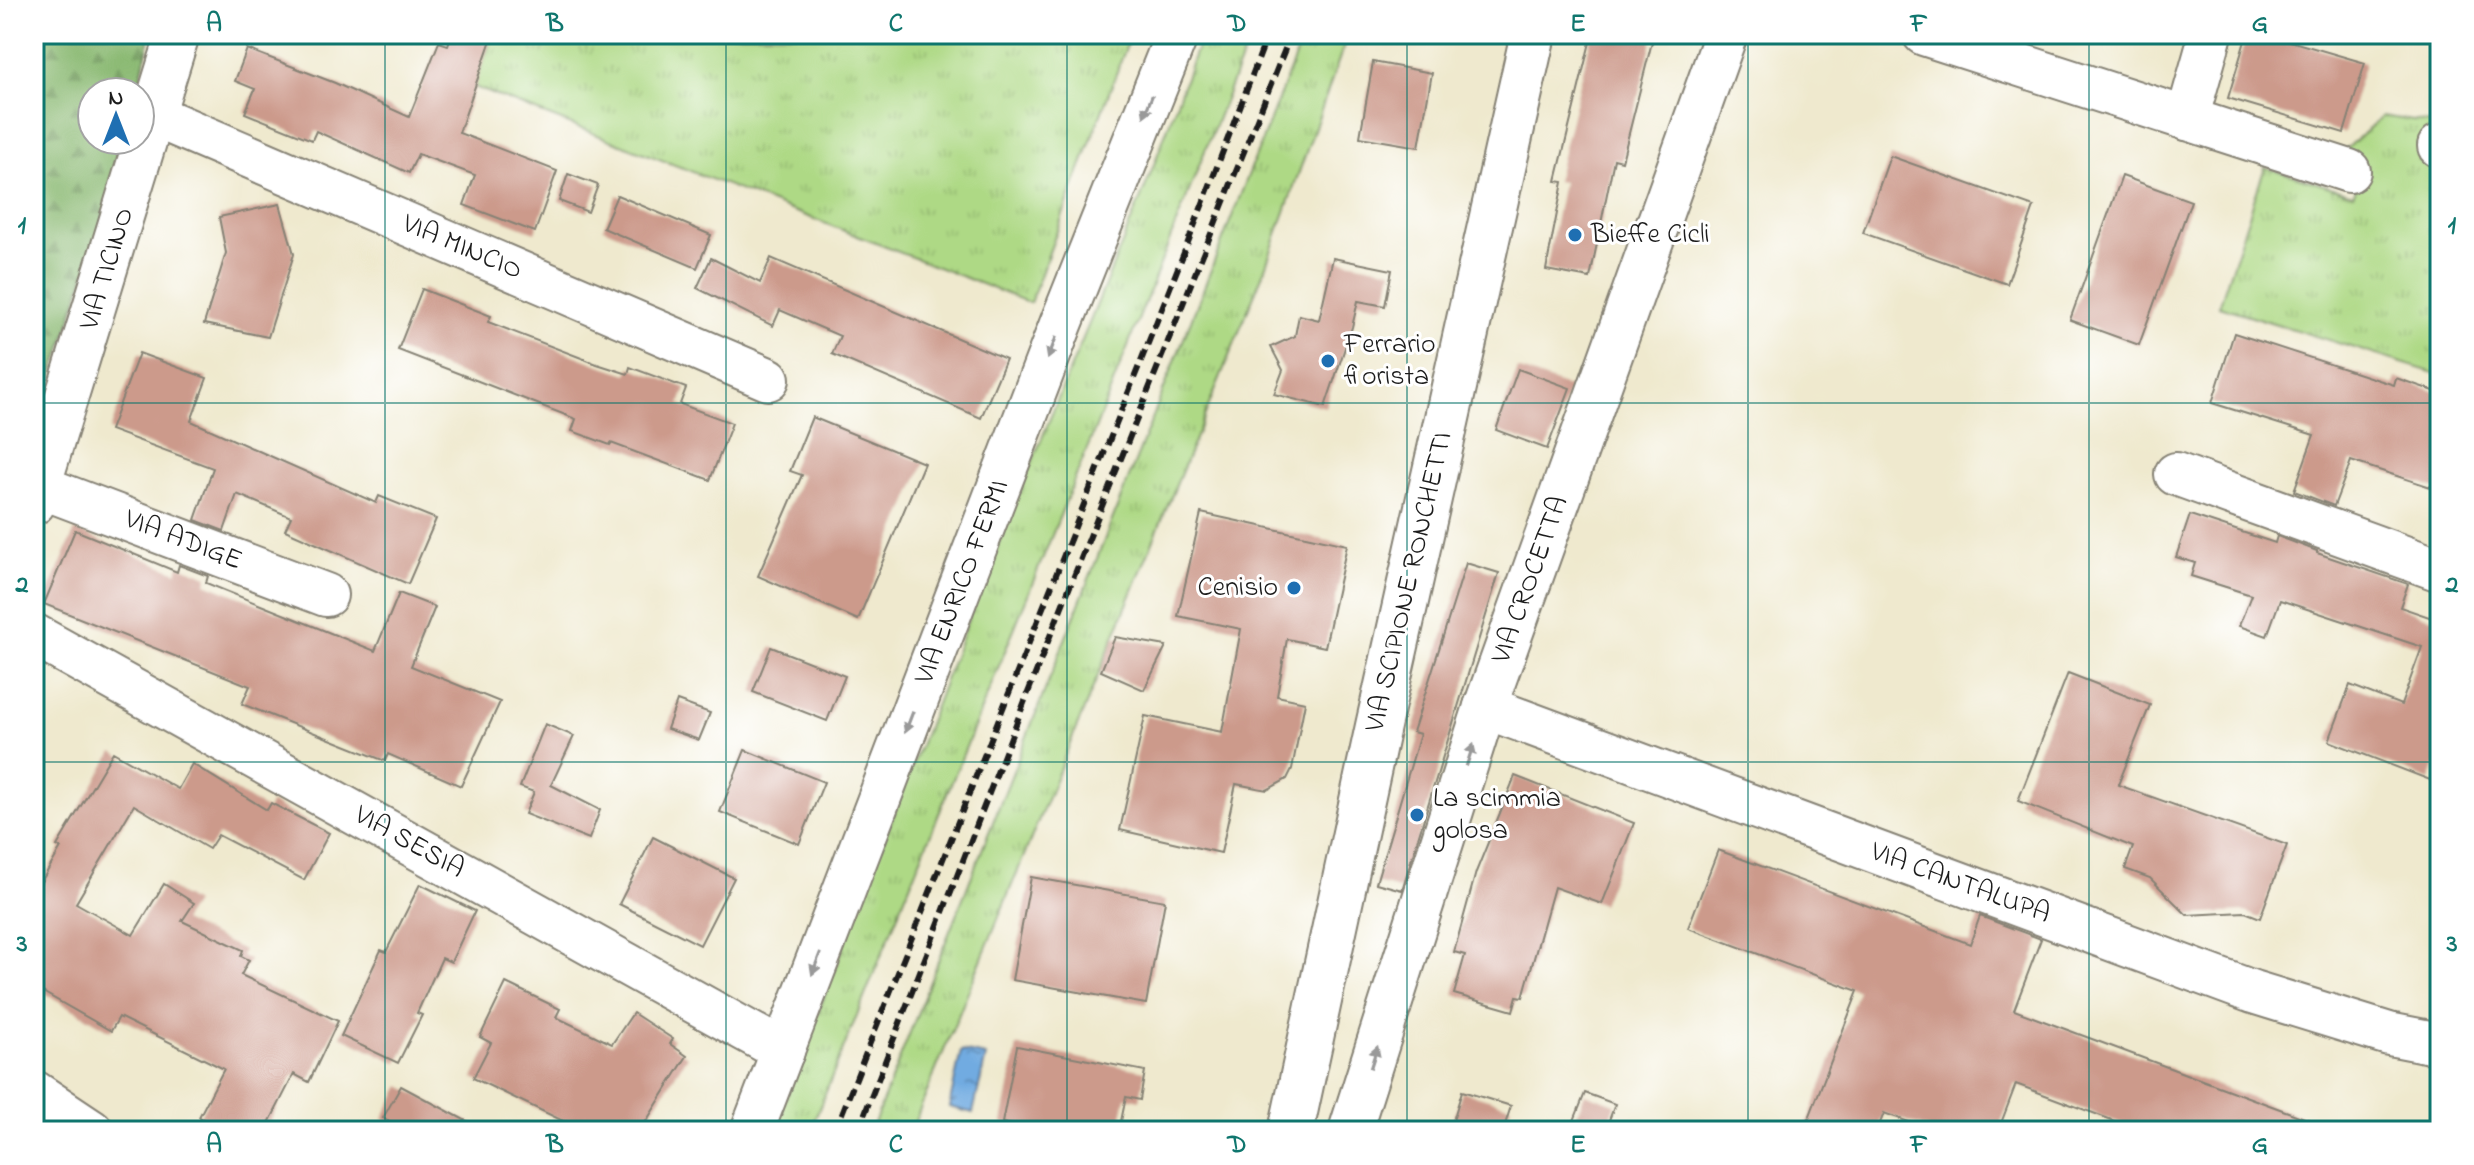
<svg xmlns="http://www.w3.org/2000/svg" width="2474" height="1165" font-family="'Indie Flower',sans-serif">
	<defs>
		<pattern id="grass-tufts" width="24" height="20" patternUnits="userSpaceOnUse" patternTransform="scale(2)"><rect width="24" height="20" fill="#aed985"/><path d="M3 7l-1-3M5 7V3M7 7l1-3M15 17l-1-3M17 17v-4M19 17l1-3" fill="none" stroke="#95ba72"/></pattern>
		<pattern id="forest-firs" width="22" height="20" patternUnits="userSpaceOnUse" patternTransform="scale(2)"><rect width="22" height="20" fill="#8ab972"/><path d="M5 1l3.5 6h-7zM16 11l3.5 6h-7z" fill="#769e62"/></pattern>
		<pattern id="water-ripples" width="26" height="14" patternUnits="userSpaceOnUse" patternTransform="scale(2)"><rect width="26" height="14" fill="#71abe1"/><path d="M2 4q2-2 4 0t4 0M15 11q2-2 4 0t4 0" fill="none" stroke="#5c8ab6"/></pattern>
	</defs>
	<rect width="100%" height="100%" fill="#fff"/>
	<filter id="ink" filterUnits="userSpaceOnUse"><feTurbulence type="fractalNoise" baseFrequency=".0125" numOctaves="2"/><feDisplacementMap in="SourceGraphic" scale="16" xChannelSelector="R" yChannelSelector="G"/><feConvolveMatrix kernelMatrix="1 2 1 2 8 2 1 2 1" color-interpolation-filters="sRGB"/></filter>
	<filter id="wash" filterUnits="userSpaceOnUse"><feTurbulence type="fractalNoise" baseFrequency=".006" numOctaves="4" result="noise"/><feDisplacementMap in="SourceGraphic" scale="32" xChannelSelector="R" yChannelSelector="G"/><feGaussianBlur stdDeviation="1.8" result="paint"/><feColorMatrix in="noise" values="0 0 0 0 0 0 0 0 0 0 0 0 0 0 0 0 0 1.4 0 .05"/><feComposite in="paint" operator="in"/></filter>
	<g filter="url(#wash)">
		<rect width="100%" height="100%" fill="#efe9ce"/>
		<g fill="url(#grass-tufts)" stroke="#657a50" stroke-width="2">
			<path d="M493,34H1131L1030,303L474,87Z"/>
			<path d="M1202,34H1251L1096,427L810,1131H773L979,591L1149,178Z"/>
			<path d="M1304,34H1348L1264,271L911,1131H871Z"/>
			<path d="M2382,116L2432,124L2419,161L2440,169V375L2219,306L2265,167L2353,194L2365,169L2341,154Z"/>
		</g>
		<path fill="url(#forest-firs)" stroke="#536a47" stroke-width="2" d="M34,34H151L137,92H92V140H128L34,436Z"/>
		<path fill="url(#water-ripples)" stroke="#46647e" stroke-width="2" d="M961,1051L986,1056L973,1113L949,1107Z"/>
		<g id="blocks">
			<g fill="#cc9a8b">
				<path d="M452,34H493L459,133L557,171L535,232L464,205L475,175L418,154L409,173L316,131L312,140L245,113L255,89L235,81L247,49L335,83L409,117L439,42L448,45Z"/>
				<path d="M1592,34H1654L1622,161L1614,159L1590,278L1546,270L1563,182L1556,181Z"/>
				<path d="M2247,34H2266L2365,63L2344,133L2228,98Z"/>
				<path d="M1373,62L1432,73L1419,147L1360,137Z"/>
				<path d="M1890,156L2034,207L2007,284L1863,233Z"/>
				<path d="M568,174L598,185L588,212L559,201Z"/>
				<path d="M2122,176L2191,201L2139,345L2070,320Z"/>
				<path d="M617,195L711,235L697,268L603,228Z"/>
				<path d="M280,204L294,254L268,337L204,324L226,253L219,217Z"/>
				<path d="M711,258L760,283L771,258L1006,359L981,418L832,354L840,336L780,310L773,326L697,288Z"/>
				<path d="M1333,258L1392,270L1385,306L1358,301L1352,327L1325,407L1274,394L1283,370L1271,347L1295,336L1299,315L1319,320Z"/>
				<path d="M422,289L491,316L488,322L597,364L628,374L630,367L686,388L680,404L732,423L710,480L611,443L610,445L572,431L576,419L398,350Z"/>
				<path d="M2234,333L2394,385L2396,378L2440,393V490L2351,461L2334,506L2294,491L2314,435L2212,403Z"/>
				<path d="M139,353L207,378L191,421L376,503L379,496L436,519L408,584L285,530L291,517L237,494L224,531L195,520L213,468L110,430Z"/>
				<path d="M1518,369L1570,388L1547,449L1496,430Z"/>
				<path d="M812,417L924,463L858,620L758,576L802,475L790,471Z"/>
				<path d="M1201,513L1347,545L1325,647L1287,639L1277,696L1305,702L1292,769L1287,779L1267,790L1236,784L1221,853L1120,830L1145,716L1222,732L1241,629L1178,616Z"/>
				<path d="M2190,515L2275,543L2277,536L2317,551V553L2408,584L2400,607L2432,618L2436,607L2440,608V755L2430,780L2329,741L2350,685L2401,705L2422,647L2280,600L2267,636L2239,626L2251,595L2191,576L2195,563L2176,557Z"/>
				<path d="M75,530L177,572L179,565L208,576L206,583L375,651L399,593L435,607L411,666L500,702L461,786L388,754L385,761L242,704L250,686L44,604Z"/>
				<path d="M1466,563L1499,573L1402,890L1376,883L1420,734L1413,732Z"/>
				<path d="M1115,637L1166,646L1144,690L1101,671Z"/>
				<path d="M771,647L845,676L827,721L753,692Z"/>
				<path d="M2068,673L2150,705L2118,785L2287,845L2260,918L2245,912L2187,915L2150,878L2125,869L2133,847L2018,801Z"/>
				<path d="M677,701L710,713L699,740L667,729Z"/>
				<path d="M545,724L574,736L551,785L600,810L589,839L525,814L534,792L520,787Z"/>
				<path d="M745,750L824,782L799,844L720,812Z"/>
				<path d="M113,752L178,789L192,764L267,810L271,803L329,833L304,880L218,835L209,849L134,805L76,903L133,935L164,884L194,903L182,921L243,950L241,956L249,960L241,975L338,1021L309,1082L294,1074L265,1131H226L199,1117L224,1069L119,1017L111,1031L34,987V894L61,848L57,846Z"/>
				<path d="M1515,776L1634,823L1602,904L1554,887L1523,997L1517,996L1513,1011L1454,994L1465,955L1454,952L1476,872Z"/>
				<path d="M653,837L734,878L700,945L619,904Z"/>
				<path d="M1718,850L1970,944L1980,916L2041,939L2014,1010L2331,1128V1131H2141L2016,1084L1998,1131H1934L1884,1113L1877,1131H1804L1858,991L1688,928Z"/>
				<path d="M1031,877L1165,901L1146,1004L1012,980Z"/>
				<path d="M420,884L475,911L451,962L442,958L417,1013L422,1015L398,1063L341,1036L381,950L386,952Z"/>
				<path d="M506,983L560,1009L556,1017L612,1044L633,1013L673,1039L670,1044L687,1056L640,1131H584L473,1078L491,1043L480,1037Z"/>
				<path d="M1017,1046L1145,1071L1140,1100L1126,1097L1119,1131H1045L1002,1123Z"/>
				<path d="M401,1086L427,1100L485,1131H407L383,1118Z"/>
				<path d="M1462,1091L1511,1106L1503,1131H1450Z"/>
				<path d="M1585,1093L1615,1104L1605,1131H1570Z"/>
			</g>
		</g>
	</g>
	<g filter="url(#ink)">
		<use href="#blocks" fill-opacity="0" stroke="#868275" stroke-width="2"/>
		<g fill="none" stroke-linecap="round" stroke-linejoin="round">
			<defs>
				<g id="street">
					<path d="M1924,34L2349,171"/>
					<path d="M155,116L768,379"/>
					<path d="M2187,119L2211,34"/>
					<path d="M2439,146H2440"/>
					<path d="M2176,474L2440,570"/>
					<path d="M41,487L326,595"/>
					<path d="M34,503L178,34"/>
					<path d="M34,635L783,1051"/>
					<path d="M1485,707L2253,992L2389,1034L2440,1044"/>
					<path d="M752,1131L1061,324L1177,34"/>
					<path d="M1350,1131L1485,707L1726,34"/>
				</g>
				<g id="secondary">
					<path d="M34,1093L91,1131"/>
					<path d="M1291,1131L1378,726L1533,34"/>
				</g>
			</defs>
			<use href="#street" stroke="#868275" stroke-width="46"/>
			<use href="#secondary" stroke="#868275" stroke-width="48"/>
			<use href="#street" stroke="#fff" stroke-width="42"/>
			<use href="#secondary" stroke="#fff" stroke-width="44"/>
			<g stroke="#1c1c1c" stroke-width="6" stroke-dasharray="12 6" stroke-linecap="butt">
				<path d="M835,1131L1185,250L1268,34"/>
				<path d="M858,1131L1052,631L1291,34"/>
			</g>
		</g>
		<defs><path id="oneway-solid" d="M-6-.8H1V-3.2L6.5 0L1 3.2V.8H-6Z" transform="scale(2)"/></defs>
		<g fill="#999">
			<use href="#oneway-solid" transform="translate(1148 106) rotate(112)"/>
			<use href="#oneway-solid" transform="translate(1052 348) rotate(111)"/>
			<use href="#oneway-solid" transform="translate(909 722) rotate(111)"/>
			<use href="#oneway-solid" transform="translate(1470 755) rotate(-72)"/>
			<use href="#oneway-solid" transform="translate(816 964) rotate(111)"/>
			<use href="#oneway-solid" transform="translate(1374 1057) rotate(-72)"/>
		</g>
	</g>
	<path fill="none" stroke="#0f766e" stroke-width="2" stroke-opacity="0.55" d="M385,34V1131M726,34V1131M1067,34V1131M1407,34V1131M1748,34V1131M2089,34V1131M34,403H2440M34,762H2440"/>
	<g fill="#1f6fb2" stroke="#fff" stroke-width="3">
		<circle cx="1575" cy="235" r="8"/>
		<circle cx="1328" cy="361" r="8"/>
		<circle cx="1294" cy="588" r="8"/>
		<circle cx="1417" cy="815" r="8"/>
	</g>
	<g text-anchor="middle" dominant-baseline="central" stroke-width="6" stroke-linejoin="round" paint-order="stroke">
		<g font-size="28" fill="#1c1c1c" stroke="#fff" text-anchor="start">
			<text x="1591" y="235">Bieffe Cicli</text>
			<text x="1344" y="345">Ferrario<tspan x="1344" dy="32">fiorista</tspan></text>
			<text x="1278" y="588" text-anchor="end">Cenisio</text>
			<text x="1433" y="799">La scimmia<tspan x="1433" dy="32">golosa</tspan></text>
		</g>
		<g font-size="28" fill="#1c1c1c" stroke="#fff">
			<text transform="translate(462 248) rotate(23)">VIA MINCIO</text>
			<text transform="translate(108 269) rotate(-73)">VIA TICINO</text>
			<text transform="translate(183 541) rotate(21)">VIA ADIGE</text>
			<text transform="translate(1531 580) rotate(-70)">VIA CROCETTA</text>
			<text transform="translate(963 582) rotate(-69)">VIA ENRICO FERMI</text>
			<text transform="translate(1410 582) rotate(-77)">VIA SCIPIONE RONCHETTI</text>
			<text transform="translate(409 843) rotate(29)">VIA SESIA</text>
			<text transform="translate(1960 884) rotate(20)">VIA CANTALUPA</text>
		</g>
	</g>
	<rect width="2474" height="1165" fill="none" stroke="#fff" stroke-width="88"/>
	<g transform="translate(116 116)"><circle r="38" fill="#ffffff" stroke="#a4a4a4" stroke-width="2"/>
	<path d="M0-6L14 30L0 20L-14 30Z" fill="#1f6fb2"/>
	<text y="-12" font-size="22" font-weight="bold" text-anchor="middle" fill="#1c1c1c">N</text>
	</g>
	<rect x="44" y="44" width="2386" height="1077" fill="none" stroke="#0f766e" stroke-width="3"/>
	<g font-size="26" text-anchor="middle" font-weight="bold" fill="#0f766e">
		<text x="214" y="31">A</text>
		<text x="555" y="31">B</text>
		<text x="896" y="31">C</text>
		<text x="1237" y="31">D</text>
		<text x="1578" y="31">E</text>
		<text x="1919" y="31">F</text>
		<text x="2260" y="31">G</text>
		<text x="22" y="233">1</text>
		<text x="2452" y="233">1</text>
		<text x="22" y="592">2</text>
		<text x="2452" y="592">2</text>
		<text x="22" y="951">3</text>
		<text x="2452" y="951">3</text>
		<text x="214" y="1152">A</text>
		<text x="555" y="1152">B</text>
		<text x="896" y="1152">C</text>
		<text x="1237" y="1152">D</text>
		<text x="1578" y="1152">E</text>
		<text x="1919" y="1152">F</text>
		<text x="2260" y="1152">G</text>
	</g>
</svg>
